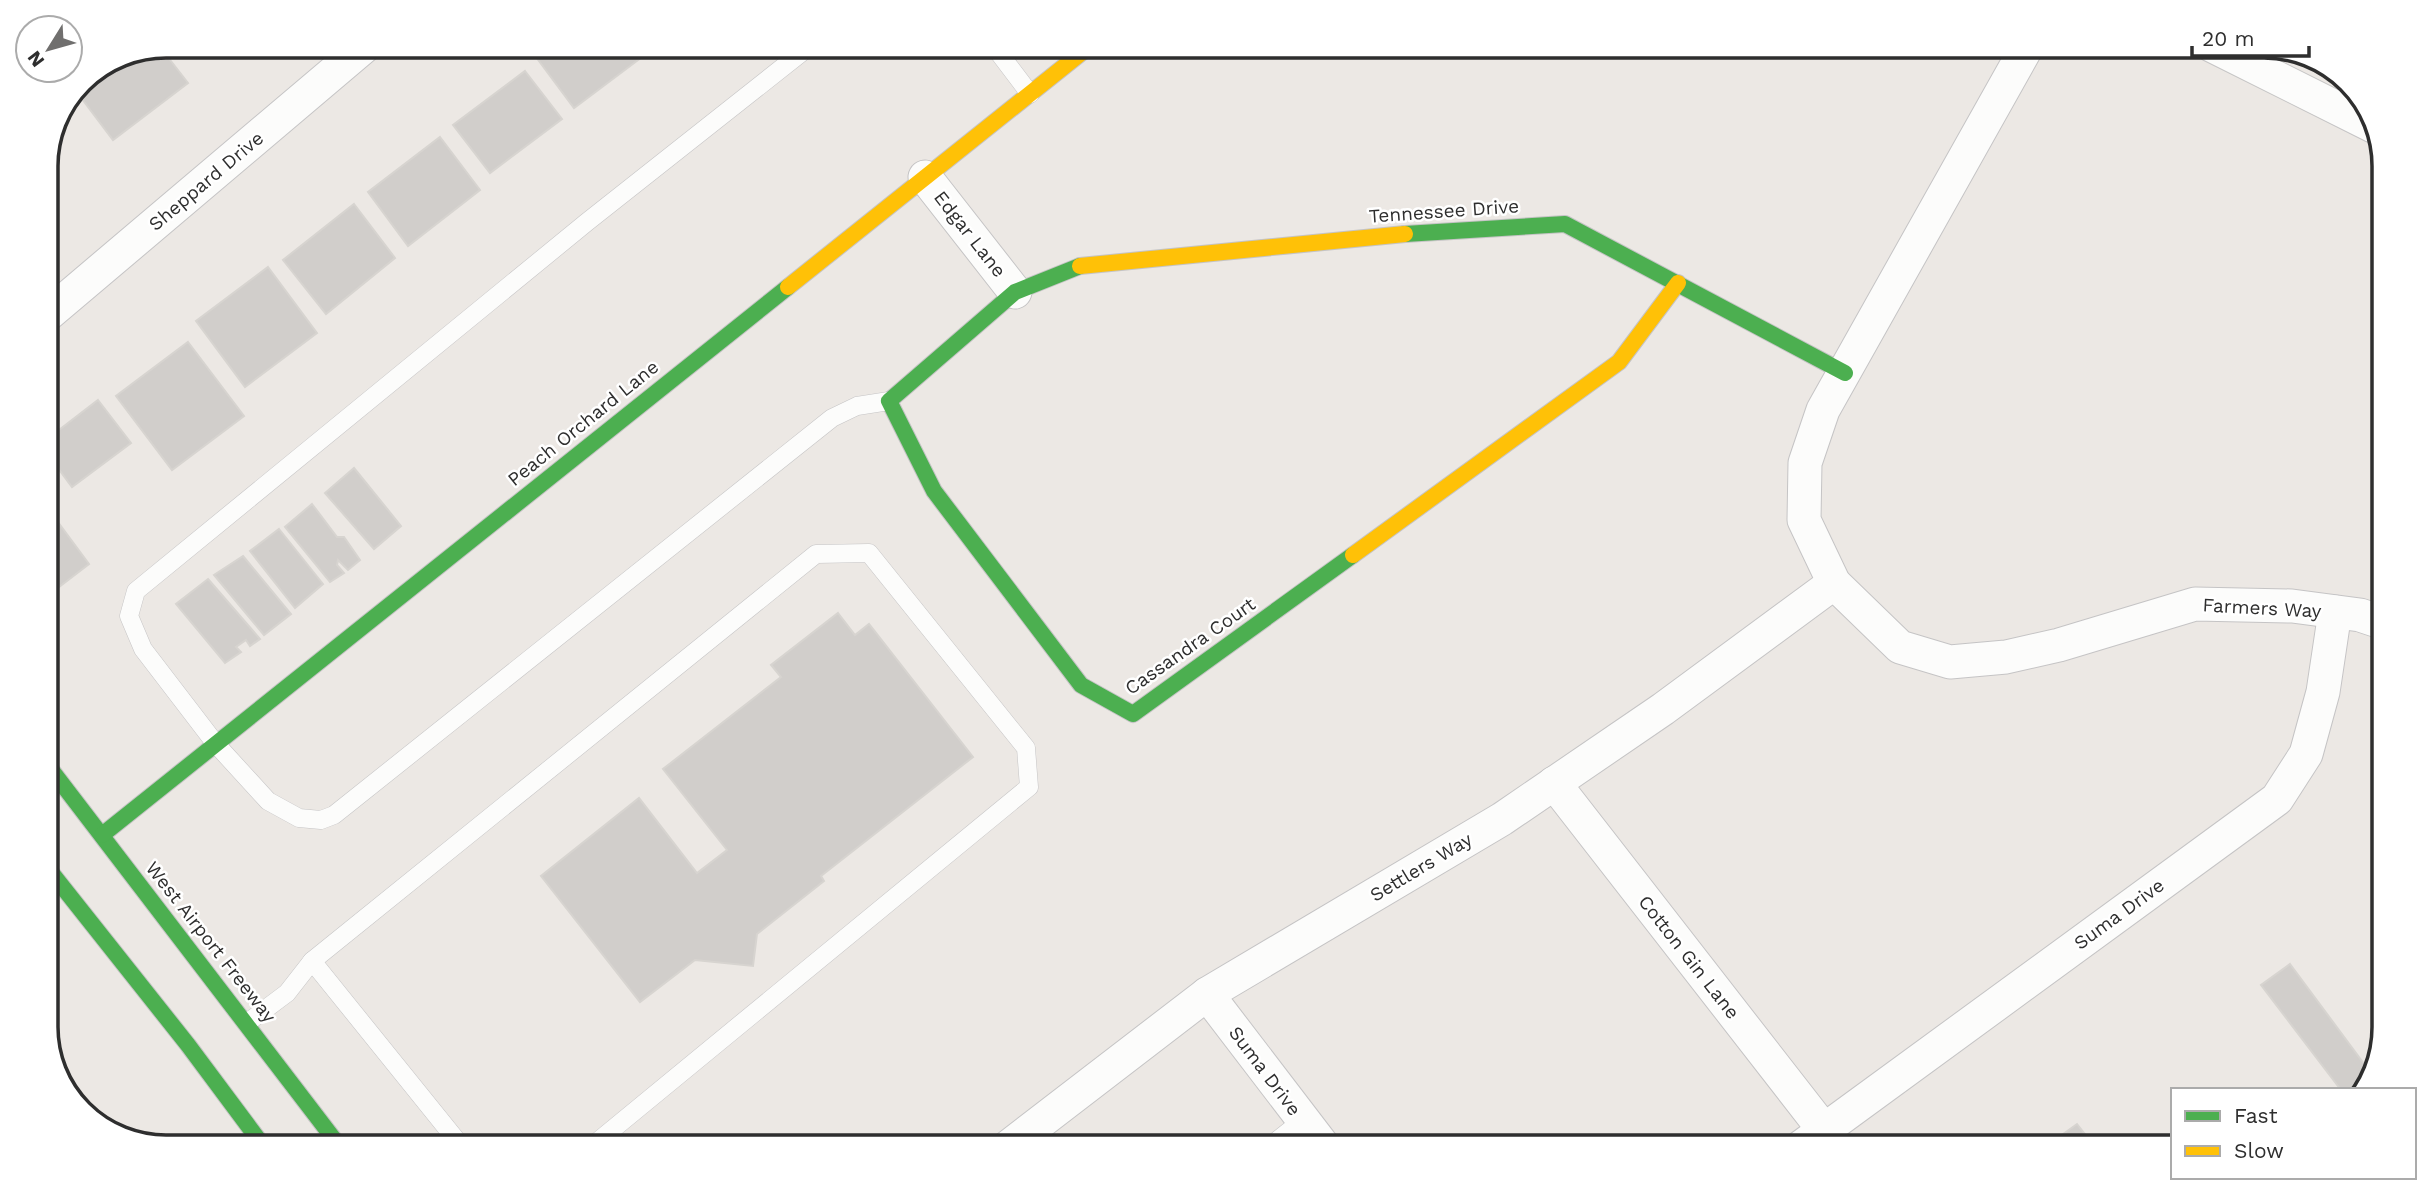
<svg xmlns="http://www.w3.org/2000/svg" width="2430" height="1193" font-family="'Work Sans',sans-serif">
	<rect width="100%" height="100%" fill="#ece8e4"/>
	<g fill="#d1cecb" stroke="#d7d4d0" stroke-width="2">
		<path d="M552,45H640L646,54L574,108L536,57Z"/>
		<path d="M663,45H684L671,56Z"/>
		<path d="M160,47L188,83L113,140L76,91L126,53Z"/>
		<path d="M525,71L562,119L490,173L453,125Z"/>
		<path d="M440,137L480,190L408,246L368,192Z"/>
		<path d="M354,204L395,258L326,314L283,260Z"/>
		<path d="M268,267L317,333L245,387L196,321Z"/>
		<path d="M188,342L244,416L172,470L116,396Z"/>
		<path d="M98,400L131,443L72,487L46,452V440Z"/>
		<path d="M354,468L401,526L374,549L325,493Z"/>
		<path d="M312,504L337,537H344L360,560L348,570L338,560L337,565L344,573L330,582L285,527Z"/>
		<path d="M46,506L89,564L46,597Z"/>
		<path d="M279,529L323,584L295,608L250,551Z"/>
		<path d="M243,556L291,614L264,635L214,575Z"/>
		<path d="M208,579L260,639L250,646L246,640L236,647L241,652L225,663L176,604Z"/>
		<path d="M838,613L855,635L869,624L973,757L821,876L824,881L757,934L753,966L695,960L640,1002L541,876L639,798L697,873L727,850L663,769L781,677L771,665Z"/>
		<path d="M2290,964L2373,1076L2364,1090H2341L2261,985Z"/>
		<path d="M2077,1124L2095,1147H2045Z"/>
	</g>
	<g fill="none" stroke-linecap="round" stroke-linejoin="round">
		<defs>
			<g id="lane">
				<path d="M811,45L587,222L136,591L129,616L143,649L215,743L268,801L299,818L321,820L334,815L832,418L857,406L889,401"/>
				<path d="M993,45L1030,94"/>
				<path d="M312,961L462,1147"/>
				<path d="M247,1023L287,993L312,961L816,554L869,553L1026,748L1029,787L591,1147"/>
				<path d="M1269,1147L1303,1120"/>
			</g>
			<g id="street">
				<path d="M2028,45L1823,410L1805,463L1804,520L1834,583L1900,647L1950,662L2006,657L2059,645L2195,604L2292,606L2360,615L2384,623"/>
				<path d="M2211,45L2373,126"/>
				<path d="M925,177L1015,292"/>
				<path d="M46,316L366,45"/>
				<path d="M1554,783L1824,1130"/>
				<path d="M1207,994L1324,1147"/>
				<path d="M1008,1147L1207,994L1502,819L1663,709L1834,583"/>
				<path d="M1801,1147L2277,799L2306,754L2323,692L2335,612"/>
			</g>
			<g id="fast">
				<path d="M1405,234L1565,224L1845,373"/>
				<path d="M1080,266L1015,292L889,401L934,491L1081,685L1133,714L1353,555"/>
				<path d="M46,763L340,1147"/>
				<path d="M102,835L788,287"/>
				<path d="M46,866L188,1045L264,1147"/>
			</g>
			<g id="slow">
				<path d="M1080,266L1405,234"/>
				<path d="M788,287L1091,45"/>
				<path d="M1353,555L1619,362L1678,283"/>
			</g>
		</defs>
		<use href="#lane" stroke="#c5c4c5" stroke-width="19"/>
		<use href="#street" stroke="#c5c4c5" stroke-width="35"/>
		<use href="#fast" stroke="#c5c4c5" stroke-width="18"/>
		<use href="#slow" stroke="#c5c4c5" stroke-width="18"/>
		<use href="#lane" stroke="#fcfcfb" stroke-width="18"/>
		<use href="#street" stroke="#fcfcfb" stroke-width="33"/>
		<use href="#fast" stroke="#4caf50" stroke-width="16"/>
		<use href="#slow" stroke="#ffc107" stroke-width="16"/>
	</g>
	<g text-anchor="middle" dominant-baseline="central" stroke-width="5" stroke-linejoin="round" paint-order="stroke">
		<g font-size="19" fill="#2e2e2e" stroke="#fff">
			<text transform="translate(206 181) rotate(-40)">Sheppard Drive</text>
			<text transform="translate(1444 211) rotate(-4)">Tennessee Drive</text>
			<text transform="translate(970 234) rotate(52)">Edgar Lane</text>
			<text transform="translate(583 423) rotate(-39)">Peach Orchard Lane</text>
			<text transform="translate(2262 608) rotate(3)">Farmers Way</text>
			<text transform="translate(1190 646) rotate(-35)">Cassandra Court</text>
			<text transform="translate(1421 867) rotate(-31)">Settlers Way</text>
			<text transform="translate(2119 914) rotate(-36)">Suma Drive</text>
			<text transform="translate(211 942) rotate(52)">West Airport Freeway</text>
			<text transform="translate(1689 957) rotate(52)">Cotton Gin Lane</text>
			<text transform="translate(1265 1071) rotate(53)">Suma Drive</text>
		</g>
	</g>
	<path d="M0 0H2430V1193H0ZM166 58H2264A108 108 0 0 1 2372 166V1027A108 108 0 0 1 2264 1135H166A108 108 0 0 1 58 1027V166A108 108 0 0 1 166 58Z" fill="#fff" fill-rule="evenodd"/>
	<path fill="none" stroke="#2e2e2e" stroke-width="3.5" d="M166 58H2264A108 108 0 0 1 2372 166V1027A108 108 0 0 1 2264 1135H166A108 108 0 0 1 58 1027V166A108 108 0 0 1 166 58Z"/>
	<rect x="2171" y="1088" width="245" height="91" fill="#ffffff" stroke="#ababab" stroke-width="2"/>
	<rect x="2185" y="1111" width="35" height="10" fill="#4caf50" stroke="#ababab" stroke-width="2"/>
	<text x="2234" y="1123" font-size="21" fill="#2e2e2e">Fast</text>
	<rect x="2185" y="1146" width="35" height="10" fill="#ffc107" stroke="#ababab" stroke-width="2"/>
	<text x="2234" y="1158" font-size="21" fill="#2e2e2e">Slow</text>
	<g transform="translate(49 49) rotate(233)"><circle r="33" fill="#ffffff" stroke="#ababab" stroke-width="2"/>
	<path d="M0-5L12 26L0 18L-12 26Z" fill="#706f6e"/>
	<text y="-10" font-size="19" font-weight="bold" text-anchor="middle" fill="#2e2e2e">N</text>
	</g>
	<path d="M2192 46v10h117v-10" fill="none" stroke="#2e2e2e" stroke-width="3.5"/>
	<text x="2202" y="46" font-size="21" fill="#2e2e2e" stroke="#ffffff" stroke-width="5" paint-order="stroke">20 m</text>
</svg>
